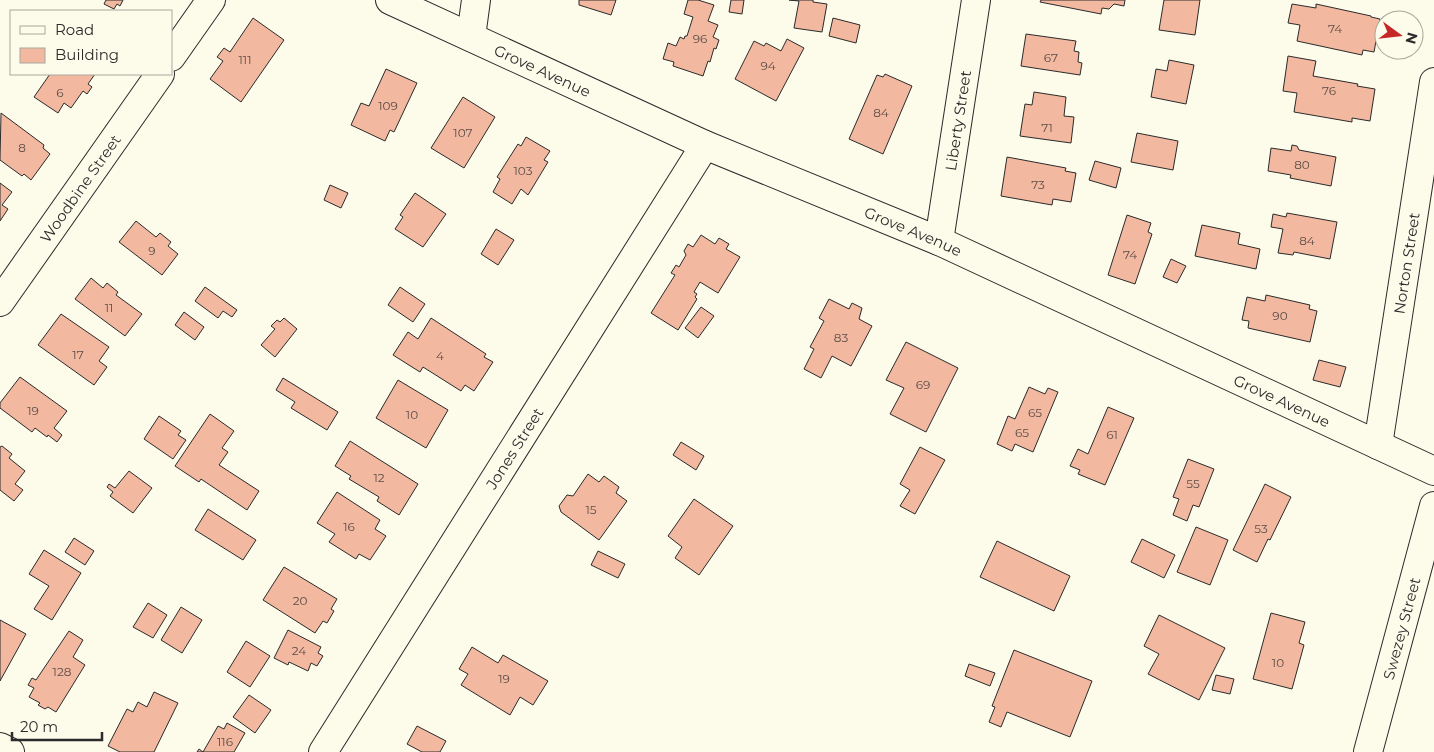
<svg xmlns="http://www.w3.org/2000/svg" width="1434" height="752" font-family="Montserrat,sans-serif">
	<rect width="100%" height="100%" fill="#fdfbea"/>
	<g fill="#f2b8a0" stroke="#2b2b2b">
		<path d="M106,0H123L120,6L117,4L114,9L104,4Z"/>
		<path d="M579,0H616L611,15L579,5Z"/>
		<path d="M688,0H698L714,5L708,21L718,25L713,37L719,40L716,49L714,48L710,62L708,61L703,76L673,66L674,62L663,59L668,43L676,46L680,37L684,39L685,36H687L693,17L684,14Z"/>
		<path d="M731,0H744L742,14L729,12Z"/>
		<path d="M789,0H813V2L827,4L822,32L794,28L799,1Z"/>
		<path d="M1041,0H1125L1124,6L1114,4L1109,9L1102,8L1101,14L1040,2Z"/>
		<path d="M1164,0H1200L1195,35L1159,30Z"/>
		<path d="M1292,4L1316,8V4L1371,16V17L1380,19L1374,52L1363,50L1362,55L1297,41L1300,25L1288,23Z"/>
		<path d="M253,18L284,40L241,102L210,79L223,61L217,57L224,48L230,52Z"/>
		<path d="M833,18L860,25L856,43L829,36Z"/>
		<path d="M1026,34L1076,41L1074,51L1079,52L1078,62L1082,63L1080,75L1021,66Z"/>
		<path d="M787,39L804,48L776,101L735,79L754,41L764,46L766,43L781,51Z"/>
		<path d="M1288,56L1316,61L1313,76L1358,84L1357,86L1375,89L1370,121L1352,118V122L1294,112L1297,93L1283,91Z"/>
		<path d="M1169,60L1194,65L1186,104L1151,97L1156,69L1167,71Z"/>
		<path d="M386,69L417,83L394,132L390,130L385,141L351,125L361,103L369,106Z"/>
		<path d="M50,74H95L88,84L92,87L87,94L83,91L71,108L64,103L58,113L34,97Z"/>
		<path d="M885,74L912,86L883,154L849,139L877,75L883,77Z"/>
		<path d="M1034,92L1066,97L1064,116L1074,117L1071,143L1020,136L1025,104L1032,105Z"/>
		<path d="M463,97L495,117L464,168L431,148Z"/>
		<path d="M1,113L44,145L43,148L50,154L31,180L24,174L22,176L0,160Z"/>
		<path d="M1137,133L1178,141L1173,170L1131,162Z"/>
		<path d="M526,137L550,151L544,160L548,162L528,195L521,189L512,204L493,192L500,179L497,177L518,144L521,146Z"/>
		<path d="M1292,145L1297,146L1299,150L1336,157L1331,186L1290,178L1291,175L1268,171L1271,148L1291,151Z"/>
		<path d="M1007,157L1066,168L1065,171L1076,173L1071,202L1053,199L1052,205L1001,196Z"/>
		<path d="M1095,161L1121,168L1116,188L1089,180Z"/>
		<path d="M0,183L12,192L2,205L8,209L0,221Z"/>
		<path d="M330,185L348,193L341,208L324,200Z"/>
		<path d="M415,193L446,214L423,247L395,229L403,217L400,215Z"/>
		<path d="M1287,213L1337,222L1330,259L1294,252L1293,255L1278,253L1283,229L1271,227L1273,214L1286,217Z"/>
		<path d="M1127,215L1151,223L1148,232L1152,234L1135,284L1108,275Z"/>
		<path d="M136,221L156,237L160,233L171,242L168,246L178,254L162,275L119,242Z"/>
		<path d="M1202,225L1240,233L1238,244L1260,249L1256,269L1195,256Z"/>
		<path d="M496,229L514,240L498,265L481,254Z"/>
		<path d="M701,235L715,244L719,238L729,244L726,249L740,257L718,293L700,282L694,292L697,294L695,297L697,299L678,330L651,313L675,275L671,273L676,265L679,267L686,255L684,251L688,244L693,247Z"/>
		<path d="M1171,259L1186,266L1177,283L1163,277Z"/>
		<path d="M91,278L103,288L107,283L118,292L116,295L142,314L125,336L75,299Z"/>
		<path d="M205,287L237,310L232,317L223,311L218,318L195,301Z"/>
		<path d="M400,287L425,304L413,322L388,305Z"/>
		<path d="M1266,295L1310,305L1309,309L1317,311L1310,342L1248,328L1249,321L1242,320L1247,297L1265,301Z"/>
		<path d="M829,299L849,309L852,303L862,308L859,319L872,326L851,366L832,356L821,378L804,369L814,349L810,347L824,321L819,318Z"/>
		<path d="M701,307L714,316L698,338L685,328Z"/>
		<path d="M184,312L204,327L195,340L175,325Z"/>
		<path d="M61,314L109,347L99,361L107,367L94,385L38,345Z"/>
		<path d="M284,318L297,329L275,357L261,345L275,329L271,326L277,320L280,322Z"/>
		<path d="M431,318L486,354L484,357L493,362L474,391L465,385L461,391L423,367L420,372L393,355L408,332L418,339Z"/>
		<path d="M906,342L958,368L926,432L890,414L904,388L886,380Z"/>
		<path d="M1319,360L1346,367L1340,387L1313,380Z"/>
		<path d="M20,377L67,411L54,428L62,435L57,442L48,435L47,437L35,428L32,432L0,408V403Z"/>
		<path d="M283,378L338,412L327,430L291,408L295,402L276,390Z"/>
		<path d="M398,380L448,410L426,448L376,418Z"/>
		<path d="M1029,387L1045,394L1048,388L1058,392L1033,452L1015,444L1012,451L997,444L1008,416L1015,419Z"/>
		<path d="M1108,407L1134,418L1105,485L1078,474L1080,470L1070,466L1078,449L1088,454Z"/>
		<path d="M210,414L234,431L222,448L228,452L219,465L259,491L247,510L201,479L199,482L175,466Z"/>
		<path d="M159,416L181,431L178,435L186,440L173,459L144,439Z"/>
		<path d="M350,441L418,484L399,515L377,501L379,497L349,479L351,476L335,466Z"/>
		<path d="M681,442L704,456L696,470L673,455Z"/>
		<path d="M2,446L12,454L9,458L25,471L15,484L23,490L14,501L0,490V447Z"/>
		<path d="M920,447L945,460L915,514L900,506L910,490L900,484Z"/>
		<path d="M1188,459L1214,469L1199,507L1193,505L1187,521L1173,515L1179,499L1173,497Z"/>
		<path d="M129,471L152,488L133,513L110,496L113,492L107,487L109,484L115,488Z"/>
		<path d="M588,474L599,482L604,476L619,487L616,493L627,501L599,540L561,512L559,506L567,495L573,496Z"/>
		<path d="M1265,484L1291,497L1270,540L1268,539L1257,562L1233,550Z"/>
		<path d="M337,492L380,520L375,529L386,536L370,560L359,554L356,559L329,542L335,534L317,523Z"/>
		<path d="M694,499L733,526L699,575L675,558L682,547L668,536Z"/>
		<path d="M208,509L256,540L243,560L195,530Z"/>
		<path d="M1196,527L1228,540L1210,585L1177,572Z"/>
		<path d="M74,538L94,551L85,565L65,552Z"/>
		<path d="M1142,539L1175,555L1164,578L1131,562Z"/>
		<path d="M997,541L1070,576L1054,611L980,577Z"/>
		<path d="M44,550L81,573L52,620L34,609L49,586L29,574Z"/>
		<path d="M598,551L625,564L618,578L591,565Z"/>
		<path d="M284,567L337,599L331,609L334,611L327,623L323,621L315,633L263,600Z"/>
		<path d="M148,603L167,615L153,638L133,627Z"/>
		<path d="M181,607L202,620L182,653L161,640Z"/>
		<path d="M1271,613L1305,622L1299,643L1304,645L1292,689L1253,679Z"/>
		<path d="M1159,615L1225,648L1199,700L1148,674L1159,654L1144,646Z"/>
		<path d="M0,620L26,634L0,681Z"/>
		<path d="M288,630L321,647L318,653L323,656L317,666L311,663L308,671L289,662L288,665L274,658Z"/>
		<path d="M69,631L83,640L73,657L85,665L56,712L48,707L45,709L38,705L40,703L29,697L34,688L28,685L32,678L36,680Z"/>
		<path d="M246,641L270,656L250,687L227,672Z"/>
		<path d="M472,647L498,663L503,655L548,681L533,705L520,697L510,715L461,685L468,674L459,669Z"/>
		<path d="M1014,650L1092,681L1070,737L1007,712L1001,727L989,722L995,707L992,706Z"/>
		<path d="M969,664L995,673L990,686L965,676Z"/>
		<path d="M1216,675L1234,679L1230,694L1212,690Z"/>
		<path d="M154,692L178,703L154,752H120L108,746L127,709L133,712L138,702L147,707Z"/>
		<path d="M249,695L271,710L255,733L233,717Z"/>
		<path d="M227,723L245,733L234,752H197L199,749L203,752L218,726L224,729Z"/>
		<path d="M417,726L446,741L440,752H422L407,744Z"/>
	</g>
	<g fill="none" stroke-linecap="round" stroke-linejoin="round">
		<defs>
			<g id="street">
				<path id="s1" d="M390,0L705,145L939,241L1434,471"/>
				<path d="M471,37L476,0"/>
				<path d="M171,57L211,0"/>
				<path id="s2" d="M939,241L976,0"/>
				<path id="s3" d="M0,302L160,74"/>
				<path id="s4" d="M1378,445L1434,82"/>
				<path d="M0,747L10,752"/>
				<path id="s5" d="M323,752L705,145"/>
			</g>
			<g id="secondary">
				<path id="s6" d="M1368,752L1434,506"/>
			</g>
		</defs>
		<use href="#street" stroke="#2b2b2b" stroke-width="30"/>
		<use href="#secondary" stroke="#2b2b2b" stroke-width="30"/>
		<use href="#street" stroke="#fdfbea" stroke-width="28"/>
		<use href="#secondary" stroke="#fdfbea" stroke-width="28"/>
	</g>
	<g text-anchor="middle" dominant-baseline="central" stroke-width="4" stroke-linejoin="round" paint-order="stroke">
		<g font-size="12" fill="#5d4e48">
			<text x="1335" y="28">74</text>
			<text x="700" y="38">96</text>
			<text x="1051" y="57">67</text>
			<text x="245" y="59">111</text>
			<text x="768" y="65">94</text>
			<text x="1329" y="90">76</text>
			<text x="60" y="92">6</text>
			<text x="388" y="105">109</text>
			<text x="881" y="112">84</text>
			<text x="1047" y="127">71</text>
			<text x="463" y="132">107</text>
			<text x="22" y="147">8</text>
			<text x="1302" y="164">80</text>
			<text x="523" y="170">103</text>
			<text x="1038" y="184">73</text>
			<text x="1307" y="240">84</text>
			<text x="152" y="250">9</text>
			<text x="1130" y="254">74</text>
			<text x="109" y="307">11</text>
			<text x="1280" y="315">90</text>
			<text x="841" y="337">83</text>
			<text x="78" y="354">17</text>
			<text x="440" y="355">4</text>
			<text x="923" y="384">69</text>
			<text x="33" y="410">19</text>
			<text x="1035" y="412">65</text>
			<text x="412" y="414">10</text>
			<text x="1022" y="432">65</text>
			<text x="1112" y="434">61</text>
			<text x="379" y="477">12</text>
			<text x="1193" y="483">55</text>
			<text x="591" y="509">15</text>
			<text x="349" y="526">16</text>
			<text x="1261" y="528">53</text>
			<text x="300" y="600">20</text>
			<text x="299" y="650">24</text>
			<text x="1278" y="662">10</text>
			<text x="62" y="671">128</text>
			<text x="504" y="678">19</text>
			<text x="225" y="741">116</text>
		</g>
		<g font-size="15" fill="#2b2b2b" stroke="#fdfbea">
			<text stroke="none"><textPath href="#s1" startOffset="168">Grove Avenue</textPath></text>
			<text stroke="none"><textPath href="#s2" startOffset="122">Liberty Street</textPath></text>
			<text stroke="none"><textPath href="#s3" startOffset="139">Woodbine Street</textPath></text>
			<text stroke="none"><textPath href="#s1" startOffset="572">Grove Avenue</textPath></text>
			<text stroke="none"><textPath href="#s4" startOffset="184">Norton Street</textPath></text>
			<text stroke="none"><textPath href="#s1" startOffset="978">Grove Avenue</textPath></text>
			<text stroke="none"><textPath href="#s5" startOffset="359">Jones Street</textPath></text>
			<text stroke="none"><textPath href="#s6" startOffset="128">Swezey Street</textPath></text>
		</g>
	</g>
	<rect x="10" y="10" width="162" height="65" fill="#fdfbea" stroke="#a9a89e"/>
	<rect x="20" y="26" width="25" height="8" fill="#fdfbea" stroke="#a9a89e"/>
	<text x="55" y="35" font-size="15" fill="#2b2b2b">Road</text>
	<rect x="20" y="48" width="25" height="15" fill="#f2b8a0" stroke="#a9a89e"/>
	<text x="55" y="60" font-size="15" fill="#2b2b2b">Building</text>
	<g transform="translate(1399 35) rotate(105)"><circle r="24" fill="#fdfbea" stroke="#a9a89e"/>
	<path d="M0-4L9 19L0 12L-9 19Z" fill="#c62828"/>
	<text y="-8" font-size="14" font-weight="bold" text-anchor="middle" fill="#2b2b2b">N</text>
	</g>
	<path d="M12 732v8h90v-8" fill="none" stroke="#2b2b2b" stroke-width="2.5"/>
	<text x="20" y="732" font-size="15" fill="#2b2b2b" stroke="#fdfbea" stroke-width="4" paint-order="stroke">20 m</text>
</svg>
